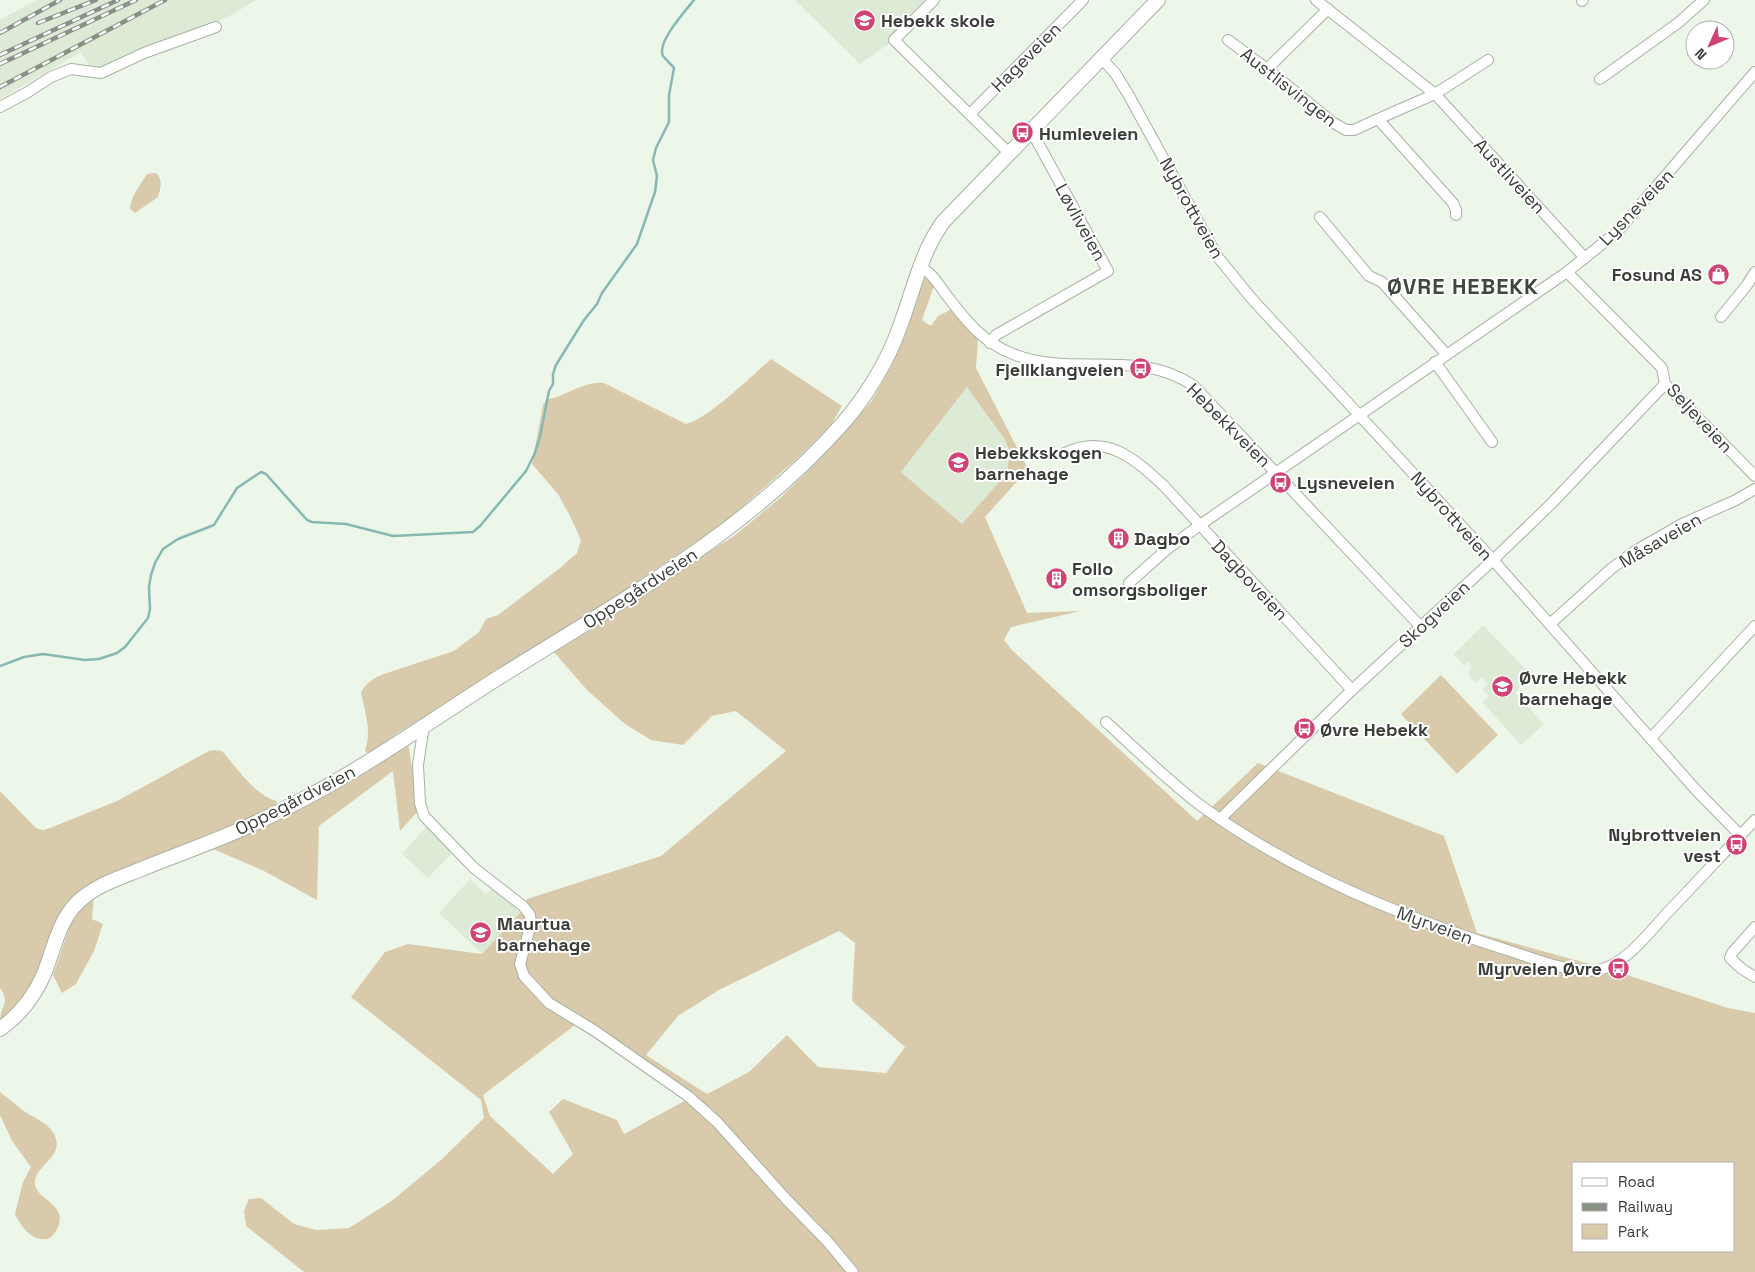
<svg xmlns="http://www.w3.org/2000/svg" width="1755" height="1272" font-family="'Space Grotesk',sans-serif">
	<rect width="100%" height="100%" fill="#edf7e9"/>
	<g fill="#ddebd6">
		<path d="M36,0H256L226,18L131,52L98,70L90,67L81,52L0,99V20Z"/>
		<path d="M795,0H934L894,40L860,64Z"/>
		<path d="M967,387L1005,440L1010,452L1007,473L962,524L901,472Z"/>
		<path d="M1483,625L1532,676L1515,693L1544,724L1521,745L1482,702L1488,696L1482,689L1488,684L1482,677L1475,682L1470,677L1469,671L1472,666L1468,662L1464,666L1454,654Z"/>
		<path d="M427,826L454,851L428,878L402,854Z"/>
		<path d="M470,879L486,894L493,887L520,913L482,954L439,913Z"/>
	</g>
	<g fill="#dacaac" fill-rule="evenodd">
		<path d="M155,173C163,177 161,189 158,197L135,213L130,209C131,196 140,185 147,174Z"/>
		<path d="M924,276L934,286L922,320L931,326L938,316L952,309L978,339L976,368L1028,469L985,517L1027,613L1081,611L1011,627L1004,640L1012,650L1197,821L1258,763L1444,836L1477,933L1612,970L1728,1008L1755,1013V1272H304L246,1226L244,1211L249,1199L261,1198L294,1224L316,1230L349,1228L393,1200L442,1159L484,1118L481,1100L351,997L385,952L408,944L482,954L520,913L527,899L661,856L786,751L736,711L712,716L683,745L651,740L625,724L587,690L553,651L734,536L780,498L812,467L871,402L890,369L906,333ZM967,387L1005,440L1010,452L1007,473L962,524L901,472ZM839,931L855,943L852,1001L905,1047L886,1073L818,1067L787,1035L749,1072L707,1094L646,1055L678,1016L719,990ZM575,1025L686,1100L624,1134L617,1120L563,1099L549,1112L573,1154L553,1174L490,1116L483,1095ZM1574,1163H1734V1251H1574Z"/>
		<path d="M771,359L842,406L831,425L801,455L723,524L600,607L395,735L370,754L367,753L365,750C372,732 365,711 361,693C364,684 373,679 381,675L454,651L479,632L486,619L498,615L560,568L577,553L581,540L570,516L558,494L532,464L543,405L546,400C567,396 583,381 604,383L686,424C708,419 752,376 771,359Z"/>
		<path d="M1441,675L1498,735L1457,774L1401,714Z"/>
		<path d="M408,743L419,810L400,831L393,771L319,826L317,900L264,871L211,848Z"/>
		<path d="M215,750L222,751C237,768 255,796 277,801L276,804L265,810V816L95,884L19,1006L0,1021C0,1007 11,1003 0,988V791L36,828L43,830L50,828L117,801L209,751Z"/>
		<path d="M94,895L92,919L103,924L94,951L76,984L62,993L53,975L72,920L82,906Z"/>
		<path d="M0,1092C7,1097 14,1103 21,1109C31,1117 47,1121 54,1134C65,1156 39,1163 35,1180C31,1200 76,1204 54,1234C51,1238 47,1240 41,1239C29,1238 20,1224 15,1214L23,1182L31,1167L12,1141L0,1115Z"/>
	</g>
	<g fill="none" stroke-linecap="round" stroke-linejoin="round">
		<path stroke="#87b8b2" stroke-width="2.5" d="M0,666L24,657L43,654L85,660L99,659L117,653L125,647L148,618L150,609L149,587L151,575L155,563L163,549L178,539L214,525L237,488L261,472L266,474L307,520L312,522L346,524L393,536L473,532L480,526L526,471L534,455L540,437L549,391L553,384V374L556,365L584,320L597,304L602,293L637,244L655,192L657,176L653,160L656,148L669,122V95L674,68C671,64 666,60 663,56C656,43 686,10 694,0"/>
		<defs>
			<g id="street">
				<path d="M934,0L894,40L1009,153"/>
				<path d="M1316,0L1435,94L1585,258"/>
				<path d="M1582,1L1583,0"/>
				<path d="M1228,40L1267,69L1332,122L1346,130H1354L1378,119L1453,203L1456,210V215"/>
				<path d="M1102,59L1115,73L1128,94L1217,256L1252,299L1493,560L1696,790L1740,835"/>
				<path d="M1267,69L1328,9"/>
				<path d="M1600,79L1678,23L1704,0"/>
				<path d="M0,107L28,92L51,77L71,69L101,73L144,53L216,27"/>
				<path d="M970,114L1083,0"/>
				<path d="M1378,119L1435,94L1488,60"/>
				<path d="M1320,217L1369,276L1382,282L1446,354"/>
				<path d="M920,267C932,272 940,287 948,297C966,321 984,343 1013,354C1073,378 1137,347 1194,386L1421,627"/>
				<path d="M1567,272L1662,368L1665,384L1755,476"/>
				<path d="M1721,317L1747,285L1755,272"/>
				<path d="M990,343L996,335L1108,271L1037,141L1030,132"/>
				<path d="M1435,362L1492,442"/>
				<path d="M1065,453C1107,433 1135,459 1164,486L1352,690"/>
				<path d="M1129,583L1166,550L1200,525L1567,272L1617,232L1755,72"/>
				<path d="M1550,624L1612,568L1635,551L1682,524L1736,500L1755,489"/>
				<path d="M1106,722C1137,750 1167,780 1200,805C1293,873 1398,915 1507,950C1533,958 1579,978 1605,968C1629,960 1652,929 1669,911C1698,881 1726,850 1755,820"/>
				<path d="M424,725L418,765L420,803L424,816L474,868L523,906L530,915L531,924L520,964L524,976L549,1003L595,1031L688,1096L717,1122L786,1199L827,1241L853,1272"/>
				<path d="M1651,738L1755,626"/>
				<path d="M1220,819L1352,690L1493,560L1551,504L1665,384"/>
				<path d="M1755,927L1732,953L1730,958L1742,969L1755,977"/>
			</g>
			<path id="secondary" d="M0,1029C20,1015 34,997 44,974C55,947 59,915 85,896C103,882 128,875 149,866C195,848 242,831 286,808C361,771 430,721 501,676C621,601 748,531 843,423C865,398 888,361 899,329C913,293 920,254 943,222L1158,0"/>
		</defs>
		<use href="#street" stroke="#a8b1a4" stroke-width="12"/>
		<use href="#secondary" stroke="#a8b1a4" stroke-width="16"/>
		<use href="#street" stroke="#fff" stroke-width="10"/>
		<use href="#secondary" stroke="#fff" stroke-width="14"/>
		<defs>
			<g id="rail">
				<path d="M38,23L96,0"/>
				<path d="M0,33L60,0"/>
				<path d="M0,55L118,0"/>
				<path d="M0,64L136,0"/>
				<path d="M0,87L165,0"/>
			</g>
		</defs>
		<use href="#rail" stroke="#899086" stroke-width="4.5"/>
		<use href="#rail" stroke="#fff" stroke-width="2.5" stroke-dasharray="8" stroke-linecap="butt"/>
	</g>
	<defs>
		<symbol id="school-disc" viewBox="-11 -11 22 22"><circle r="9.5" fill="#d04372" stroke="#fff"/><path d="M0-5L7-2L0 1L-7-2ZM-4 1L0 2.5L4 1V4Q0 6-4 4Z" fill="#fff"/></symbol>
		<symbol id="bus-disc" viewBox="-11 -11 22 22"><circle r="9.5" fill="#d04372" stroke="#fff"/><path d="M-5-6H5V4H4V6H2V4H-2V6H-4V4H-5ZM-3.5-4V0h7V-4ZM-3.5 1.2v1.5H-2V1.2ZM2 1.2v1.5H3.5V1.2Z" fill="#fff"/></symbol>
		<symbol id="shop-disc" viewBox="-11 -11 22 22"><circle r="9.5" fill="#d04372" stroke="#fff"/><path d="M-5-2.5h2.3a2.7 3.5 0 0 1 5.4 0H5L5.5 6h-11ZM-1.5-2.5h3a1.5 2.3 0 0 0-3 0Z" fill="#fff"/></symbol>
		<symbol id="building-disc" viewBox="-11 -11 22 22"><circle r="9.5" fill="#d04372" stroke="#fff"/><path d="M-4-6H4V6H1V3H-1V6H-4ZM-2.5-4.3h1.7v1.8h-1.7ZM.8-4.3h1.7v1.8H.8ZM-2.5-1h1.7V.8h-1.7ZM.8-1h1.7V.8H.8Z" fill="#fff"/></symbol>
	</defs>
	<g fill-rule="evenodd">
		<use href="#school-disc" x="852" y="8" width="25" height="25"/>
		<use href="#bus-disc" x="1010" y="120" width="25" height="25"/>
		<use href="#shop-disc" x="1706" y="262" width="25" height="25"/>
		<use href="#bus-disc" x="1128" y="356" width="25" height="25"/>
		<use href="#school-disc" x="946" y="450" width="25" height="25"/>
		<use href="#bus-disc" x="1268" y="470" width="25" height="25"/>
		<use href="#building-disc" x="1106" y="526" width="25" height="25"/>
		<use href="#building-disc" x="1044" y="566" width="25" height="25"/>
		<use href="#school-disc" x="1490" y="674" width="25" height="25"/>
		<use href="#bus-disc" x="1292" y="716" width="25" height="25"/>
		<use href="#bus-disc" x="1724" y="832" width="25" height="25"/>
		<use href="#school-disc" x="468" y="920" width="25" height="25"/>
		<use href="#bus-disc" x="1606" y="956" width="25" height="25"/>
	</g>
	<g text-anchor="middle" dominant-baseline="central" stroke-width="4" stroke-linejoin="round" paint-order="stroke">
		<g font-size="18" font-weight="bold" fill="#3a3e38" stroke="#fff" text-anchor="start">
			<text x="881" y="20">Hebekk skole</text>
			<text x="1039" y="133">Humleveien</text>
			<text x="1702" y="274" text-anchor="end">Fosund AS</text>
			<text x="1124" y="369" text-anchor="end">Fjellklangveien</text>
			<text x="975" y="452">Hebekkskogen<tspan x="975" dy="21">barnehage</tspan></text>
			<text x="1297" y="482">Lysneveien</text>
			<text x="1134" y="538">Dagbo</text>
			<text x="1072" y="568">Follo<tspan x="1072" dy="21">omsorgsboliger</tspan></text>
			<text x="1519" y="677">Øvre Hebekk<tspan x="1519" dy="21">barnehage</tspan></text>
			<text x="1320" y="729">Øvre Hebekk</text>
			<text x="1721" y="834" text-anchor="end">Nybrottveien<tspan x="1721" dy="21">vest</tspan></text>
			<text x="497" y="923">Maurtua<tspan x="497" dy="21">barnehage</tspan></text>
			<text x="1602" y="968" text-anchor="end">Myrveien Øvre</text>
		</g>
		<g font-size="18" fill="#3a3e38" stroke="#fff">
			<text transform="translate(1026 57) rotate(-45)">Hageveien</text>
			<text transform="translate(1289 87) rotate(38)">Austlisvingen</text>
			<text transform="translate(1510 176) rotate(47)">Austliveien</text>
			<text transform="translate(1636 207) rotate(-46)">Lysneveien</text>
			<text transform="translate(1192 208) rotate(61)">Nybrottveien</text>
			<text transform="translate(1081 222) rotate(61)">Løvliveien</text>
			<text transform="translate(1700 418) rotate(47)">Seljeveien</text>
			<text transform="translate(1229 425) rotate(45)">Hebekkveien</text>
			<text transform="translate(1452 516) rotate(48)">Nybrottveien</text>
			<text transform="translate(1660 540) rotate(-30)">Måsaveien</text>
			<text transform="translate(1250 580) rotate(47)">Dagboveien</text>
			<text transform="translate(640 588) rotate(-33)">Oppegårdveien</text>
			<text transform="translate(1434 614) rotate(-43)">Skogveien</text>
			<text transform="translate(295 800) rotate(-27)">Oppegårdveien</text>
			<text transform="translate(1435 925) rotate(20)">Myrveien</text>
		</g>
		<g font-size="22" font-weight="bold" letter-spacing="1" fill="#40483d" stroke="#fff">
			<text x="1463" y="286">ØVRE HEBEKK</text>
		</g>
	</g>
	<rect x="1572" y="1162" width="162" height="90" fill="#ffffff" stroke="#b0b2af"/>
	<rect x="1582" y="1178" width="25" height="8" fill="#ffffff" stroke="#b0b2af"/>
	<text x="1618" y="1187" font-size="15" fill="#3a3e38">Road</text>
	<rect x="1582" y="1203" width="25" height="8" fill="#899086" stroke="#b0b2af"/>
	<text x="1618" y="1212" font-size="15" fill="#3a3e38">Railway</text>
	<rect x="1582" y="1224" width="25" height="15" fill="#dacaac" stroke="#b0b2af"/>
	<text x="1618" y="1237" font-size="15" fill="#3a3e38">Park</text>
	<g transform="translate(1710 45) rotate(226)"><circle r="24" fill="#ffffff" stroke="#b0b2af"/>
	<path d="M0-4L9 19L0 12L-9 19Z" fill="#d04372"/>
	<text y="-8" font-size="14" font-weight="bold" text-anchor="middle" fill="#3a3e38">N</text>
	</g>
</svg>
